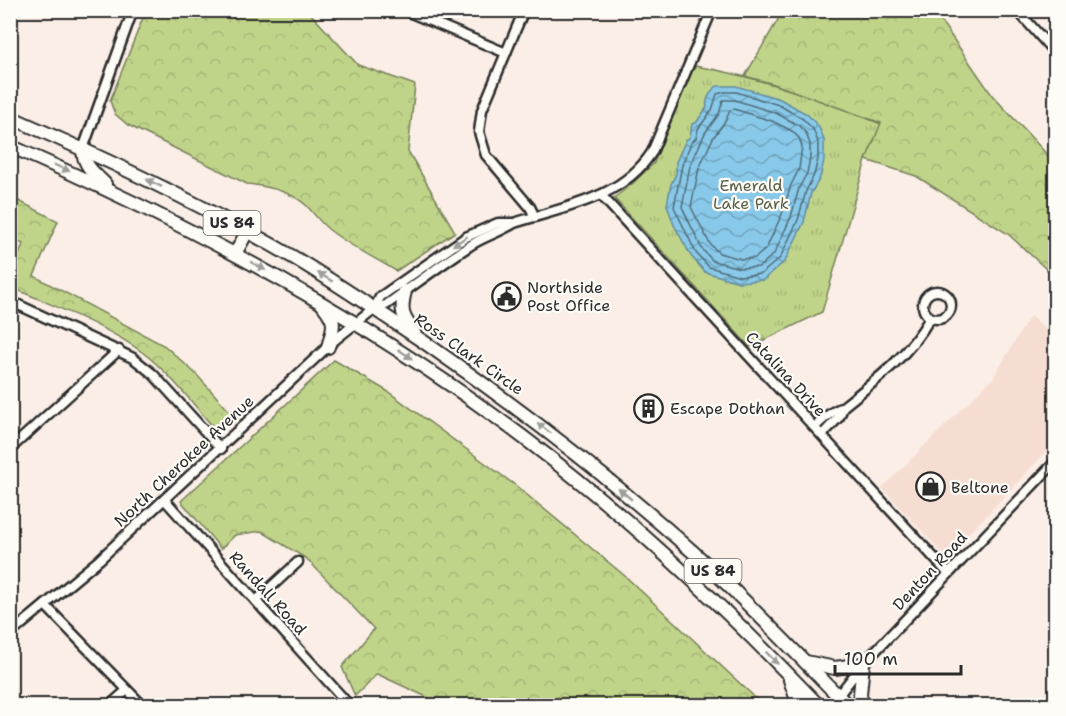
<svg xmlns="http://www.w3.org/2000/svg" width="1066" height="716" font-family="'Shantell Sans',sans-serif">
	<defs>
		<pattern id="grass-tufts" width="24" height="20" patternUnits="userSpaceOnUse" patternTransform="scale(1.5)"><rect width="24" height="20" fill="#c0d489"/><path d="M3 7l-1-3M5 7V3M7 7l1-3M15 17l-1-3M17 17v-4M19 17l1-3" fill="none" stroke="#a5b676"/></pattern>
		<pattern id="forest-crowns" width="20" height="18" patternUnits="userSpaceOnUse" patternTransform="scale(1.5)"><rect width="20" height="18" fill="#c0d489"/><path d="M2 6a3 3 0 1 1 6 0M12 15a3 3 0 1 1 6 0" fill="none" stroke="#a5b676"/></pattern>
		<pattern id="water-waves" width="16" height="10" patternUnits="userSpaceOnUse" patternTransform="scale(1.5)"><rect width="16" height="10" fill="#88c9e9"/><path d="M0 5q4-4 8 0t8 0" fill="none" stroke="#6fa3bd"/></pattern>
	</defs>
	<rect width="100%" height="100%" fill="#faeee6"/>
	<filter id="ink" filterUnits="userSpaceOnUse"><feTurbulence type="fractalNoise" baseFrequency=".0167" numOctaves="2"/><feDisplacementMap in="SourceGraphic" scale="12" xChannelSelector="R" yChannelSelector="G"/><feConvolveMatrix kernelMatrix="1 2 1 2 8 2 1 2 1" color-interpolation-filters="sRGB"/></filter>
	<g filter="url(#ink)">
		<path fill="#f6ddd2" d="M1030,316L1055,337V442L984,518L945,556L882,488L993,378Z"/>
		<path fill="url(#grass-tufts)" stroke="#76805a" stroke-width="1.5" d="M695,66C761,77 818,99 881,124L866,160L822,312L750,347L614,198L632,184L654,163L686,81Z"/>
		<g fill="url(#forest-crowns)" stroke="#76805a" stroke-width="1.5">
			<path d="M146,10L308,11L358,65L415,85L408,151L455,232L396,271C375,258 352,247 332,232C322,225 315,215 307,206C291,191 267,186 247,184L128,125L115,114L110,101Z"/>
			<path d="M783,11H934L992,95L1055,163V277L1008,234L916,176L866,160L881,123L774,84L745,76Z"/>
			<path d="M11,197L58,221L34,276L165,346L195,373L232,414L215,429C192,403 170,373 142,352C107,326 51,305 11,287V277L23,244L11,237Z"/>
			<path d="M334,360L387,391L515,485L625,576L763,705H444L377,674L355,696L342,667L374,629L307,559L261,531L235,535L221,549L181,501Z"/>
		</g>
		<path fill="url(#water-waves)" stroke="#638a9d" stroke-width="1.5" d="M717,86H736L780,99L807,114L819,127L824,140V160L820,178L811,193L804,222L785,261L763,280L739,282L705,272L691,256L674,225L667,205L671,184L676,174V162L686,140L690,137L692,124L696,123L707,107C705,100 711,90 717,86Z"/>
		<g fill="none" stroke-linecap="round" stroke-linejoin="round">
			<g stroke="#506a77" stroke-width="1.5">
				<path d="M724,92H736L779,105L803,119L813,129L818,142V159L814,175L806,191L798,220L780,258L761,274L740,276L709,267L696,253L674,207L682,165L691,143L696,138L698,129L712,110L717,94Z"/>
				<path d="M723,100H735L776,113L798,125L806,133L810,144V158L807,173L799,188L791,217L774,254L759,267L740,268L713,261L702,249L682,207L690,166L705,133L719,114Z"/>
				<path d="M734,109L772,121L792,131L799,138L802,146L799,169L791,185L782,214L766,249L755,258L741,259L719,253L710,244L691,207L699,168L713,138L726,120L730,110Z"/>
			</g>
			<defs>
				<g id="minor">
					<path d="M404,10L506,53"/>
					<path d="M524,10L482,110L479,132L486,155L530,207L535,217"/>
					<path d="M1017,10L1056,54"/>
					<path d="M83,149L133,10"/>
					<path d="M601,195L948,573"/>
					<circle cx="937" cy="305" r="14"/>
					<path d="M10,301L133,358L153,374L221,449"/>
					<path d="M375,308L380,297L466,237L498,223H514"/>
					<path d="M815,427C820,422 826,416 833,412C837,409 841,409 845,405C879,378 908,356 930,318"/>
					<path d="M822,435L839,417L843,408"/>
					<path d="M10,449L119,350"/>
					<path d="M165,500L350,706"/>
					<path d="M256,601L298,562"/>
					<path d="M45,605L143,706"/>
					<path d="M10,634L99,560L336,339L375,308L386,305C413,286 440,265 468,247C482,237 499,233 514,223C564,207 622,199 652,152L712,10"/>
					<path d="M109,706L127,690"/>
					<path d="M830,706L863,664L1056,461"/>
				</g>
				<g id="highway">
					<path d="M10,117C109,160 206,206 298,260C341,286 382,314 424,342C518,407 608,476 693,552C747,601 797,654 848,706"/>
					<path d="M10,146C222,238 425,351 602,500C679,564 750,634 819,706"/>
					<path d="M83,149C83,165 94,173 105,184"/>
					<path d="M235,254L247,232"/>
					<path d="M405,291C400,311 402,316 414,332"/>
					<path d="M323,305C337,323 334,325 328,347"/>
					<path d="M806,662L835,668L863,664L860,694L862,706"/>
					<path d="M790,680L799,706"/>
				</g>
			</defs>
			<use href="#minor" stroke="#2b2b2b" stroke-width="13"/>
			<use href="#highway" stroke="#2b2b2b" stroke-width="16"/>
			<use href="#minor" stroke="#fdfcf7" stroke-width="8"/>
			<use href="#highway" stroke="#fdfcf7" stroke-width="12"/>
		</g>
		<defs><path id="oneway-solid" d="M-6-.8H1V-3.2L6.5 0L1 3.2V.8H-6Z" transform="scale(1.5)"/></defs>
		<g fill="#9e9e9b">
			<use href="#oneway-solid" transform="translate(62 168) rotate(23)"/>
			<use href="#oneway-solid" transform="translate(154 183) rotate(-154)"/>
			<use href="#oneway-solid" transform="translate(460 241) rotate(148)"/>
			<use href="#oneway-solid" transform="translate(258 266) rotate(29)"/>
			<use href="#oneway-solid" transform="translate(325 277) rotate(-149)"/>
			<use href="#oneway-solid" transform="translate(405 354) rotate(34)"/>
			<use href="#oneway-solid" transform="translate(544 428) rotate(-143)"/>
			<use href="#oneway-solid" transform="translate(625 494) rotate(-140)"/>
			<use href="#oneway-solid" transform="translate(772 658) rotate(45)"/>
		</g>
	</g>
	<defs>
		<symbol id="civic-ring" viewBox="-11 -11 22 22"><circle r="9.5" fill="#fdfcf7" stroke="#2b2b2b" stroke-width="1.5"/><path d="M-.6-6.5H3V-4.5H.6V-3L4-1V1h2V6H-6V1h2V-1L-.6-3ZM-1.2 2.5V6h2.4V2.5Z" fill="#2b2b2b"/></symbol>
		<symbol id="building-ring" viewBox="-11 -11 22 22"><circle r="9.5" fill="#fdfcf7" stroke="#2b2b2b" stroke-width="1.5"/><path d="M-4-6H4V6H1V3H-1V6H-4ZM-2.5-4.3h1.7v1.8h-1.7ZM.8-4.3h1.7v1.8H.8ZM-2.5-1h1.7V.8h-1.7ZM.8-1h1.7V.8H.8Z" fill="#2b2b2b"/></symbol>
		<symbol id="shop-ring" viewBox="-11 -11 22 22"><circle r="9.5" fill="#fdfcf7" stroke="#2b2b2b" stroke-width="1.5"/><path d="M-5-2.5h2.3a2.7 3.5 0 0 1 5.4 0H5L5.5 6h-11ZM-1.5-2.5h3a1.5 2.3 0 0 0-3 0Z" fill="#2b2b2b"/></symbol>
	</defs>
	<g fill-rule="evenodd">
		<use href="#civic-ring" x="490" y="280" width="33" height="33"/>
		<use href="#building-ring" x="632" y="392" width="33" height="33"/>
		<use href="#shop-ring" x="914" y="470" width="33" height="33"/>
	</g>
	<g text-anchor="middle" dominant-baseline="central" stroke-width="4.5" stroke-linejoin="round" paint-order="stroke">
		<g fill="#fdfcf7" stroke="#6a6a68" stroke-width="1.5">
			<rect x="203.5" y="211" width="57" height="24" rx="4.5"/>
			<rect x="684.5" y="559" width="57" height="24" rx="4.5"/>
		</g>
		<g font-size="15" font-weight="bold" fill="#2b2b2b">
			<text x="232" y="223">US 84</text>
			<text x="713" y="571">US 84</text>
		</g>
		<g font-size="16" fill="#585e47" stroke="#fdfcf7">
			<text x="751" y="185">Emerald<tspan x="751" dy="18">Lake Park</tspan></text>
		</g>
		<g font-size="16" fill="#2b2b2b" stroke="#fdfcf7" text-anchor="start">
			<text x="527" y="287">Northside<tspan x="527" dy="18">Post Office</tspan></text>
			<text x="670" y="408">Escape Dothan</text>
			<text x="951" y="487">Beltone</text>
		</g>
		<g font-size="16" fill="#2b2b2b" stroke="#fdfcf7">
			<text transform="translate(469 354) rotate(35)">Ross Clark Circle</text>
			<text transform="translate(786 374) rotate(47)">Catalina Drive</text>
			<text transform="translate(184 461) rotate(-43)">North Cherokee Avenue</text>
			<text transform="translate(930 571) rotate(-47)">Denton Road</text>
			<text transform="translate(268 593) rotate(48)">Randall Road</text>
		</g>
	</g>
	<rect width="1066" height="716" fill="none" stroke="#fdfcf7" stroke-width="36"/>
	<rect x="18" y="18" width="1030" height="680" fill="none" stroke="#2b2b2b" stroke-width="2" filter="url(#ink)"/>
	<path d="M835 665v9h126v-9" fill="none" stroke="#2b2b2b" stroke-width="3"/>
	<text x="844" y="665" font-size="18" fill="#2b2b2b" stroke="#fdfcf7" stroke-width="4.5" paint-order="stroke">100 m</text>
</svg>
